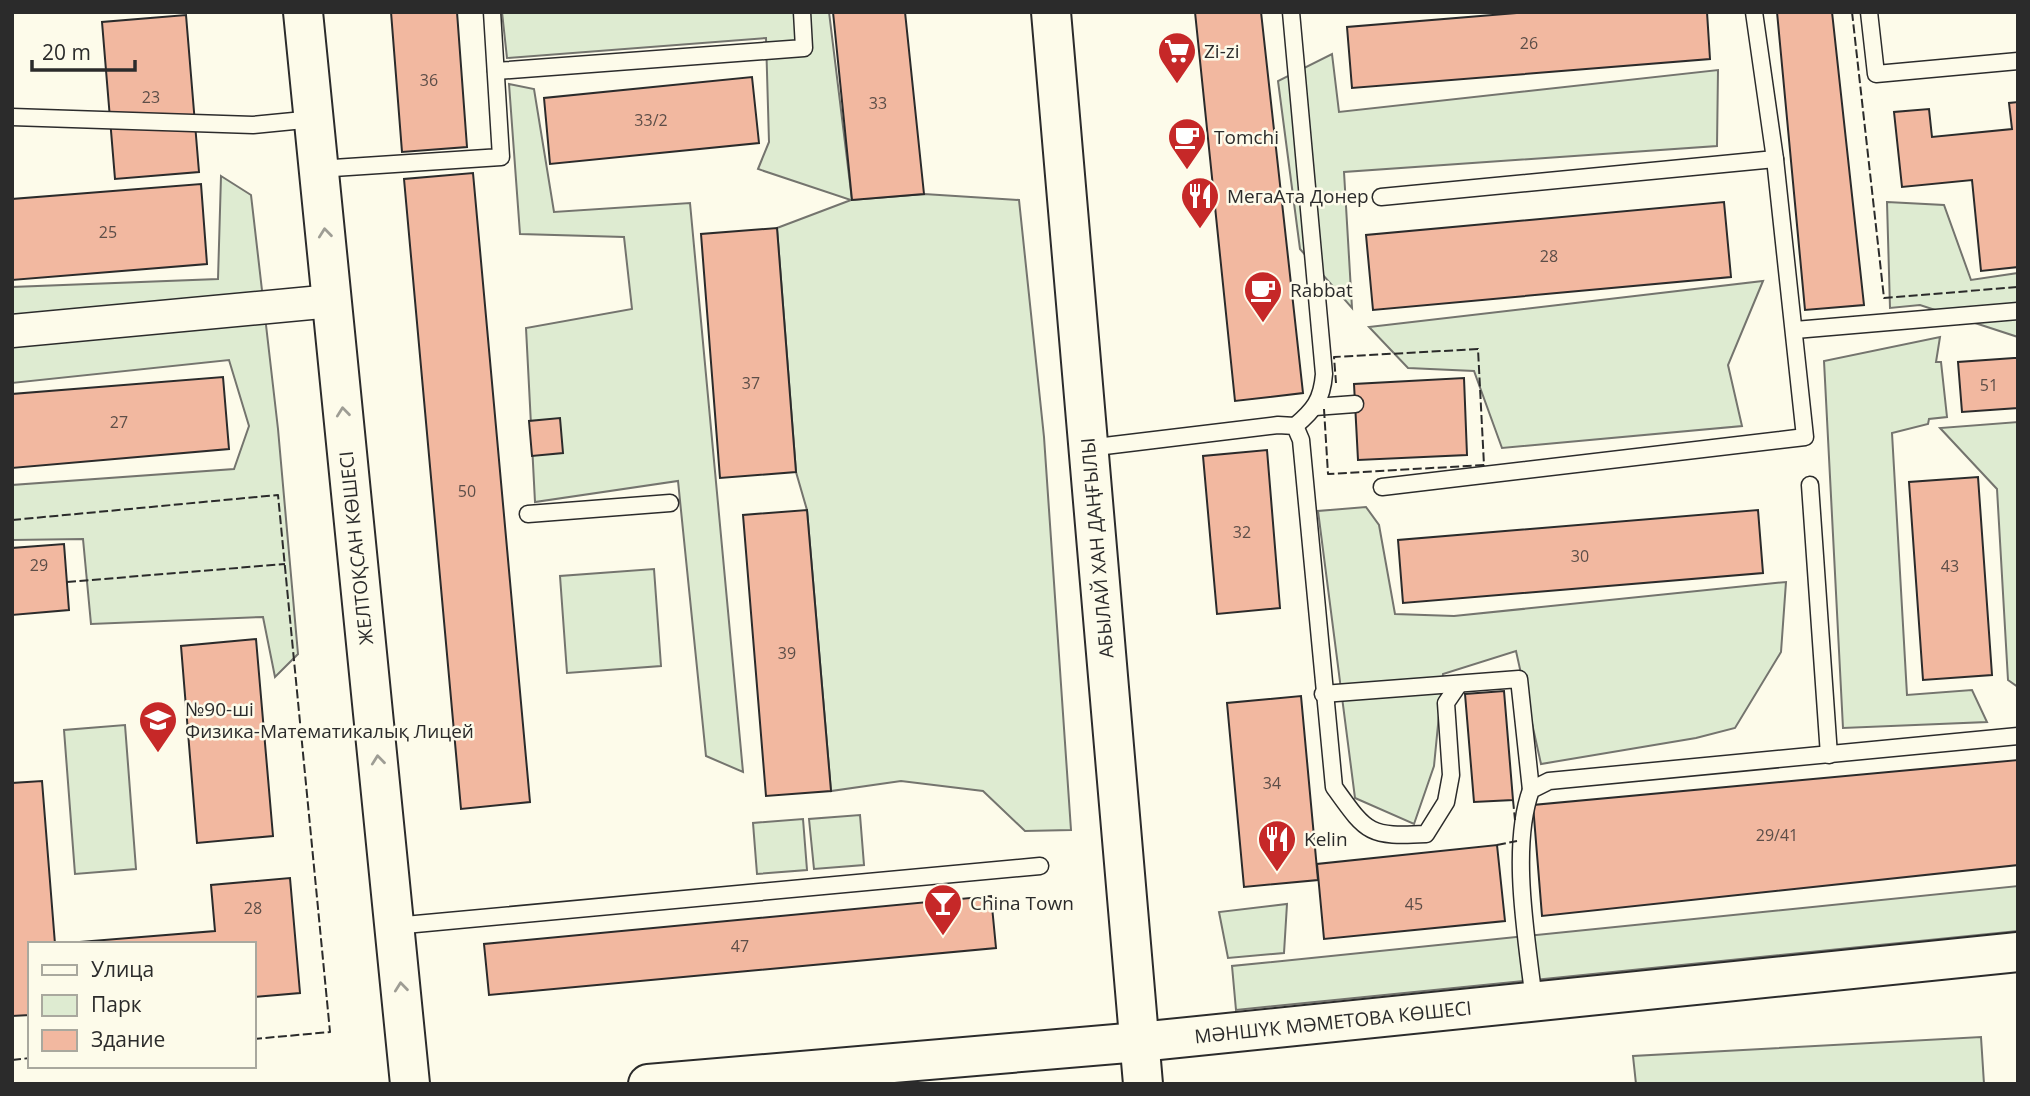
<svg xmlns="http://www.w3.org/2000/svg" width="2030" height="1096" font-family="'Open Sans',sans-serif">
	<rect width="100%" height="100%" fill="#fdfbea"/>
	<g fill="#deebd1" stroke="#74746e" stroke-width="2">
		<path d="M502,12H829L852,200L924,194L1019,200L1044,437L1071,830L1025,831L983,791L901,781L831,791L807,510L796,472L777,228L851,200L758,169L769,142L766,38L507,58Z"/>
		<path d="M1332,54L1339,112L1718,70L1717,146L1344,172L1352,308L1300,249L1278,81Z"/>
		<path d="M509,84L534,89L554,212L690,203L743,772L706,756L678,481L535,502L526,328L632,309L624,237L520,234Z"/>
		<path d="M221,176L251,195L278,429L298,654L275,677L263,617L91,624L83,539L12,540V485L234,469L249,426L229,360L12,383V287L218,279Z"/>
		<path d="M1887,202L1944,205L1971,280L2018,273V337L1920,305L1890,308Z"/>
		<path d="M1763,281L1728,365L1742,426L1502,448L1474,371L1408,368L1369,327Z"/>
		<path d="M1940,337L1936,362H1941L1947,417L1929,419L1928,424L1892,433L1907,695L1972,690L1987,722L1843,728L1824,361Z"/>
		<path d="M2018,422V687L2008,680L1997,489L1940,428Z"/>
		<path d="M1366,507L1379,525L1395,614L1454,616L1786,582L1781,652L1735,728L1696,738L1541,764L1516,651L1443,674L1434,766L1414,824L1355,798L1318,511Z"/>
		<path d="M654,569L661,666L567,673L560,576Z"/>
		<path d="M125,725L136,869L75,874L64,730Z"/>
		<path d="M860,815L864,865L814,869L809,819Z"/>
		<path d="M803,819L807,870L757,874L753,823Z"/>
		<path d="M2018,886V931L1236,1010L1232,966Z"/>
		<path d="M1287,904L1284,953L1228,958L1219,912Z"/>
		<path d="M1981,1037L1984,1084H1636L1633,1056Z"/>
	</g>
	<g fill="#f2b8a0" stroke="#2b2b2b" stroke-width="2">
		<path d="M391,12H457L467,147L402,152Z"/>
		<path d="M833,12H905L924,194L852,200Z"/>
		<path d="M1195,12H1261L1303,393L1235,401Z"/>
		<path d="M1528,12H1707L1710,59L1352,88L1347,27Z"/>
		<path d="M1777,12H1832L1864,305L1805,310Z"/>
		<path d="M186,15L199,172L115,179L102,22Z"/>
		<path d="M752,77L759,143L550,164L544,98Z"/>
		<path d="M2018,102V267L1981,271L1972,180L1902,187L1894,112L1929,109L1932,137L2012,129L2009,103Z"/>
		<path d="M473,173L530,802L461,809L404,179Z"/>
		<path d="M201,184L207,264L12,280V199Z"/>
		<path d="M1724,202L1731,277L1373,310L1366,235Z"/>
		<path d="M777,228L796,472L720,478L701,234Z"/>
		<path d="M2014,358H2018V408L1962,412L1958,362Z"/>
		<path d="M223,377L229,449L12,468V394Z"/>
		<path d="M1464,378L1467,455L1358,460L1354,384Z"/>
		<path d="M560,418L563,453L532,456L529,421Z"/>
		<path d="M1267,450L1280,608L1217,614L1203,456Z"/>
		<path d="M1978,477L1992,675L1923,680L1909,482Z"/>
		<path d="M807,510L831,791L766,796L743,515Z"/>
		<path d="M1758,510L1763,573L1403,603L1398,540Z"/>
		<path d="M64,544L69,610L12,615V548Z"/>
		<path d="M256,639L273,836L197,843L181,646Z"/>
		<path d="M1504,691L1513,800L1474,802L1465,694Z"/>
		<path d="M1301,696L1318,880L1244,887L1227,703Z"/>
		<path d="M2018,760V865L1542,916L1533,805Z"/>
		<path d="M42,781L55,944L215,931L211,885L290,878L300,993L254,997V944H30V1015L12,1016V783Z"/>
		<path d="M1497,845L1505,921L1324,939L1317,864Z"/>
		<path d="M991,896L996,948L489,995L484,944Z"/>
	</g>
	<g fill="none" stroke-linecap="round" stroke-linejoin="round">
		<defs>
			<g id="service">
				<path d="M1291,12L1324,374C1322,400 1314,410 1295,426"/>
				<path d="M1869,12L1876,74L2018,61"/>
				<path d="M496,71L804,48L802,12"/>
				<path d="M12,117L253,125L314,119"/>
				<path d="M318,169L501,157L492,12"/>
				<path d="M1381,197L1775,159"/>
				<path d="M1795,330L2018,311"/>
				<path d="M1315,407L1355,404"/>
				<path d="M1088,448L1278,425L1295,426L1301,440L1334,787C1367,833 1368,837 1426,834L1446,802L1451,775L1446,703L1459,684"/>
				<path d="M1810,485L1829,755"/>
				<path d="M1382,487L1805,437L1775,159L1754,12"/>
				<path d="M528,514L670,503"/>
				<path d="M1323,694L1519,679L1531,790"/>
				<path d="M394,926L1040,866"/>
				<path d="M1534,1001C1527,940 1510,848 1531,790L1549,781L2018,736"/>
			</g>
			<path id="minor" d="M12,331L332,301"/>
			<g id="tertiary">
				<path d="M1051,12L1143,1084"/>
				<path d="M648,1084L1139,1042L2018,952"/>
			</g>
			<path id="secondary" d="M303,12L410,1084"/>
		</defs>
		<use href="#service" stroke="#2b2b2b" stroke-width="19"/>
		<use href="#minor" stroke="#2b2b2b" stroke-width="35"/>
		<use href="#tertiary" stroke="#2b2b2b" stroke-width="42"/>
		<use href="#secondary" stroke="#2b2b2b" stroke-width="42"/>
		<use href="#service" stroke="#fdfbea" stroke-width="16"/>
		<use href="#minor" stroke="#fdfbea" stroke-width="32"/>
		<use href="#tertiary" stroke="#fdfbea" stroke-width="38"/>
		<use href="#secondary" stroke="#fdfbea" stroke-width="38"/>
		<g stroke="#2b2b2b" stroke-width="2" stroke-dasharray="9 3.5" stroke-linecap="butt">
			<path d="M1852,12L1884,298L2018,287"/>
			<path d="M1324,409L1328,474L1484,465L1478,349L1334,357L1336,383"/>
			<path d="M12,520L278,495L330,1032L254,1039"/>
			<path d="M67,582L285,564"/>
			<path d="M1513,800L1515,820"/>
			<path d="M1497,845L1517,841"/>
			<path d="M12,1060L30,1058"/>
		</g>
	</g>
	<defs><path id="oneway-chevron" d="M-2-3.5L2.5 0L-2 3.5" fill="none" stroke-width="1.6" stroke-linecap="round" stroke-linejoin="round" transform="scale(1.75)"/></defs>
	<g stroke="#9e9d94">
		<use href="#oneway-chevron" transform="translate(325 233) rotate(-96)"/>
		<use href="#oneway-chevron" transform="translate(343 412) rotate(-96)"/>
		<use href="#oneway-chevron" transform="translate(378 760) rotate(-96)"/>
		<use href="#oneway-chevron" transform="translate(401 987) rotate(-96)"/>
	</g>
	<defs>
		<symbol id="supermarket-pin" viewBox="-11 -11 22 30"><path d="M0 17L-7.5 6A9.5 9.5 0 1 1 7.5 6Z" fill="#c62828" stroke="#fdfbea"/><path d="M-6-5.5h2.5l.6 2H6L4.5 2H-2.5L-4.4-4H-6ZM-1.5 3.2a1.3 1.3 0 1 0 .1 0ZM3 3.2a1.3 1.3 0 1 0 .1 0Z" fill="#fff"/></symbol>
		<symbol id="cafe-pin" viewBox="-11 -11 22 30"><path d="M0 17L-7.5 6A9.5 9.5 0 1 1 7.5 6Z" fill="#c62828" stroke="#fdfbea"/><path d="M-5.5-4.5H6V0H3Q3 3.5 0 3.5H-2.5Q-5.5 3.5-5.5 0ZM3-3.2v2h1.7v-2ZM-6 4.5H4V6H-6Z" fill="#fff"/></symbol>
		<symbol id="restaurant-pin" viewBox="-11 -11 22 30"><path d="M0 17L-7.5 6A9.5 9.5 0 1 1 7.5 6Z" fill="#c62828" stroke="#fdfbea"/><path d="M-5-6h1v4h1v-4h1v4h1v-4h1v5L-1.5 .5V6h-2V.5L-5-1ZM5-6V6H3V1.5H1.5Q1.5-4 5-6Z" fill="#fff"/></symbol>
		<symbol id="school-pin" viewBox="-11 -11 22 30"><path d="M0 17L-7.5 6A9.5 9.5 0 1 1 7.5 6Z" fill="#c62828" stroke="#fdfbea"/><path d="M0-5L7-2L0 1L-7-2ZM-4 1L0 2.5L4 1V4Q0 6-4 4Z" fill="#fff"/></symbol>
		<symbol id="bar-pin" viewBox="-11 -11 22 30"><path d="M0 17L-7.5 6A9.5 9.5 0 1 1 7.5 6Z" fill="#c62828" stroke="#fdfbea"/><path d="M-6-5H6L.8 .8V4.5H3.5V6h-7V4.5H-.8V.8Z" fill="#fff"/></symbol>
	</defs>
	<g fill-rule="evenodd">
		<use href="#supermarket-pin" x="1155" y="29" width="44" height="60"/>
		<use href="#cafe-pin" x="1165" y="115" width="44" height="60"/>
		<use href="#restaurant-pin" x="1178" y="174" width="44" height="60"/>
		<use href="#cafe-pin" x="1241" y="268" width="44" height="60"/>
		<use href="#school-pin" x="136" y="698" width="44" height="60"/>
		<use href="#restaurant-pin" x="1255" y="817" width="44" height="60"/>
		<use href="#bar-pin" x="921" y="881" width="44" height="60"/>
	</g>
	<g text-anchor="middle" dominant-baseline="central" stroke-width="5" stroke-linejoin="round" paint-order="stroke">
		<g font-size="16" fill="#5d4e48">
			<text x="1529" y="43">26</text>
			<text x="429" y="80">36</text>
			<text x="151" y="97">23</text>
			<text x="878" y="103">33</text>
			<text x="651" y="120">33/2</text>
			<text x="108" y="232">25</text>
			<text x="1549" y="256">28</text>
			<text x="751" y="383">37</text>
			<text x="1989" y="385">51</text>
			<text x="119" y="422">27</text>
			<text x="467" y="491">50</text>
			<text x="1242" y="532">32</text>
			<text x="1580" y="556">30</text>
			<text x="39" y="565">29</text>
			<text x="1950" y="566">43</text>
			<text x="787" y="653">39</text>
			<text x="1272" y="783">34</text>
			<text x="1777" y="835">29/41</text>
			<text x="1414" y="904">45</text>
			<text x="253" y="908">28</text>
			<text x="740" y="946">47</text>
		</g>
		<g font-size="19" fill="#2b2b2b" stroke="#fdfbea" text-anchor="start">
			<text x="1204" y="51">Zi-zi</text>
			<text x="1214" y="137">Tomchi</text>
			<text x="1227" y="196">МегаАта Донер</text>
			<text x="1290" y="290">Rabbat</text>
			<text x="185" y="709">№90-ші<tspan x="185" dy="22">Физика-Математикалық Лицей</tspan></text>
			<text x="1304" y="839">Kelin</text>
			<text x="970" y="903">China Town</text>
		</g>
		<g font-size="19" fill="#2b2b2b" stroke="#fdfbea">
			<text transform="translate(356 548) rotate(-96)">ЖЕЛТОҚСАН КӨШЕСІ</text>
			<text transform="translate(1097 548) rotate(-95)">АБЫЛАЙ ХАН ДАҢҒЫЛЫ</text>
			<text transform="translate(1333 1022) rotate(-6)">МӘНШҮК МӘМЕТОВА КӨШЕСІ</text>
		</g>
	</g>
	<rect width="2030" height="1096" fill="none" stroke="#2b2b2b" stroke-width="28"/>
	<rect x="28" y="942" width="228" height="126" fill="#fdfbea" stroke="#a9a89e" stroke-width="2"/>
	<rect x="42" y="965" width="35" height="10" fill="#fdfbea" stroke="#a9a89e" stroke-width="2"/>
	<text x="91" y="977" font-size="21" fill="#2b2b2b">Улица</text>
	<rect x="42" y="995" width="35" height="21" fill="#deebd1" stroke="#a9a89e" stroke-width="2"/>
	<text x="91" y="1012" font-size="21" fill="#2b2b2b">Парк</text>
	<rect x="42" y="1030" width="35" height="21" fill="#f2b8a0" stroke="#a9a89e" stroke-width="2"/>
	<text x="91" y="1047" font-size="21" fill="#2b2b2b">Здание</text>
	<path d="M32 60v10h103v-10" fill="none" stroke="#2b2b2b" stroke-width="3.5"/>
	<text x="42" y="60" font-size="21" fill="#2b2b2b" stroke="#fdfbea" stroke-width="5" paint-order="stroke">20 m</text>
</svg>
